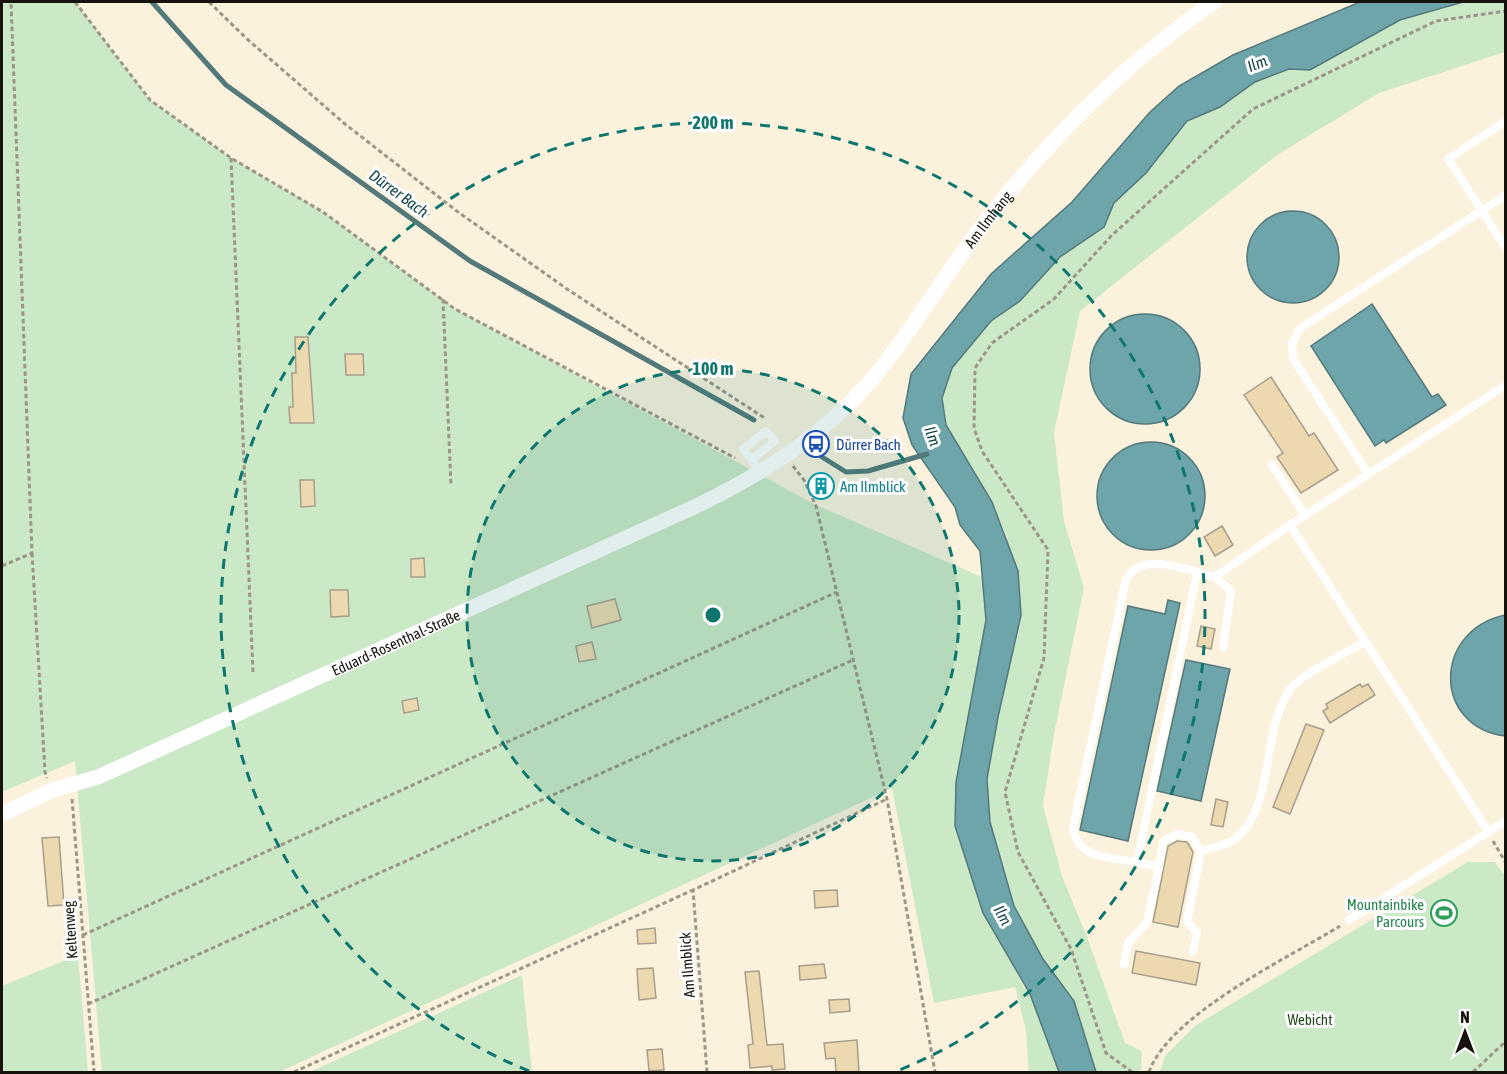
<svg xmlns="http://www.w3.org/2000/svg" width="1507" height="1074" font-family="'Asap Condensed',sans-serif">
	<rect width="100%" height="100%" fill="#fbf2de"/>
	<g fill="#cbe8c7">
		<path d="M2,2H75L150,100L231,158L323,212L455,309L816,505L982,577L986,620L983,648L956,782L955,826L968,866L1023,986L1030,994L1059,1072H1029L1026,1030L1015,987L934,1003L892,788L279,1072H102L75,761L2,792Z"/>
		<path d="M1463,2H1505V52L1379,93L1277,155L1080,311L1054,433L1064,521L1084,588L1054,734L1043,806L1062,876L1087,937L1125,1043L1142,1051L1141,1072H1096L1074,1001L1043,959L1014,906L990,822L987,779L998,717L1007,537L992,502L946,424L942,398L952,368L991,320L1020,301L1060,257L1104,227L1114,203L1146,173L1187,121L1220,107L1255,82L1289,69L1310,70L1400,20Z"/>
		<path d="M1468,862H1495L1505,876V1072H1160L1165,1056L1196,1025Z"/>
		<path d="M78,955L88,1072H2V986Z"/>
		<path d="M522,975L532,1072H310Z"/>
	</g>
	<g fill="#6ea5aa" stroke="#54797b" stroke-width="1.5">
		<path d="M1360,2H1463L1400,20L1310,70L1289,69L1255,82L1220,107L1187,121L1146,173L1114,203L1104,227L1060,257L1020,301L991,321L952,368L942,398L946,425L992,502L1018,571L1021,615L998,717L987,779L990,822L1014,906L1043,959L1074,1001L1096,1072H1059L1030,994L983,913L955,826L956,782L986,620L980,551L960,525L955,507L912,445L903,418L911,374L991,274L1072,202L1150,112L1179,86L1233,55Z"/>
		<circle cx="1293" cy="257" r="46"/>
		<path d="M1372,304L1432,397L1438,394L1446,405L1386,443L1384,440L1375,446L1311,346Z"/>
		<circle cx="1145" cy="369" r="55"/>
		<circle cx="1151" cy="496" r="54"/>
		<path d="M1168,600L1180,603L1128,841L1080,830L1128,606L1165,614Z"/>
		<path d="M1505,615H1506L1505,736C1433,727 1432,631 1505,615Z"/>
		<path d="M1186,660L1230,669L1201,801L1157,791Z"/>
	</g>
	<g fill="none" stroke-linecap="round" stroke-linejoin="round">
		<g stroke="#54797b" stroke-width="5">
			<path d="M152,2L226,85L470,261L754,420"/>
			<path d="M822,457L846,472L868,471L927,454"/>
		</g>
	</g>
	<g fill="#ecd9b0" stroke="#a79e8c" stroke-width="1.5">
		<path d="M295,337H308L314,423H290L289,407H293L292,373H296Z"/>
		<path d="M345,354H363L364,375H346Z"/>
		<path d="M1271,377L1309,436L1314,433L1338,470L1301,493L1277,457L1283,453L1244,395Z"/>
		<path d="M300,480H314L315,506L301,507Z"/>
		<path d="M1222,526L1233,545L1215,556L1204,537Z"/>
		<path d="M424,558L425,577H411V559Z"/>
		<path d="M330,590H348L349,616L331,617Z"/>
		<path d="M615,599L621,620L592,628L587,606Z"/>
		<path d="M1201,626L1215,629L1211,649L1197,646Z"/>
		<path d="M592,642L596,659L579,662L576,646Z"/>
		<path d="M1360,684L1362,687L1368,684L1375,695L1330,723L1323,711L1328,708L1326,704Z"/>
		<path d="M417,698L419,710L404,713L402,701Z"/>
		<path d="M1306,724L1324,730L1290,814L1273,807Z"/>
		<path d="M1216,799L1228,802L1223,827L1211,825Z"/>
		<path d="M59,837L64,905L48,906L42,838Z"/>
		<path d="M1177,841L1187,842L1193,852L1178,927L1153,922L1168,846Z"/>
		<path d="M837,890L838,906L815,908L814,891Z"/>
		<path d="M655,928L656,943L638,944L637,930Z"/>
		<path d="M1136,951L1200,963L1196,985L1132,973Z"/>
		<path d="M824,964L826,978L800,980L799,966Z"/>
		<path d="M653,968L656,998L639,1000L637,969Z"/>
		<path d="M759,971L767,1045L783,1044L785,1069L772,1070V1066L750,1068L748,1045L753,1044L745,972Z"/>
		<path d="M849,999L850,1011L830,1013L829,1000Z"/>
		<path d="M857,1040L859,1072H836L835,1058L826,1059L824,1043Z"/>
		<path d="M662,1049L664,1070L649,1071L647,1050Z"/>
	</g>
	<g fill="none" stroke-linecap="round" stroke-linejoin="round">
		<g stroke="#9c9688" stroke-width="3" stroke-dasharray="4.5 3" stroke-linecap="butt">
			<path d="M75,2L150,100L231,158L323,212L455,309L735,458"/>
			<path d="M209,2L247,39L345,124L458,212L567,289L766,419"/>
			<path d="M231,158L253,672"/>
			<path d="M443,299L451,486"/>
			<path d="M793,466L804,480L816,506L887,799L935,1072"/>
			<path d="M32,553L45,772L47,778"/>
			<path d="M2,566L32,553L11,2"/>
			<path d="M72,799L94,1072"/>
			<path d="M1493,841L1506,863"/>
			<path d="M83,935L837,592"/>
			<path d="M88,1004L853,660"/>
			<path d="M294,1072L693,890"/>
			<path d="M707,1072L693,890L887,799"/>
			<path d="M1132,1072L1106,1053L1071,949L1018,852L1005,792L1044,658L1048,550L982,451L974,428L975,368L992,343L1054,299L1112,235L1253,109L1436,21L1506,11"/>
			<path d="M1149,1072C1170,1014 1288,958 1340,926"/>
			<path d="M1473,1072L1506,1041"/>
		</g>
		<g stroke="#fff" stroke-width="8">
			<path d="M1506,121L1448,159L1506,248"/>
			<path d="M751,460L775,441L766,431L743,449L760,472"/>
			<path d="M1272,465L1305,515"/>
			<path d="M1368,473L1293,359L1292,344L1299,329L1506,195"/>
			<path d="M1197,573L1137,862C1112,858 1077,859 1073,828L1126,579C1143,550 1189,571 1215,577L1290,525"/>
			<path d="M1215,577L1231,591L1223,647"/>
			<path d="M1488,831L1290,525L1506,385"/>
			<path d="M1201,851C1211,848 1226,846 1235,839C1276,808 1260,729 1291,688C1301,675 1349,651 1365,642"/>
			<path d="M1159,867L1163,842L1176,834L1192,837L1201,851L1187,921L1197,933L1193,951"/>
			<path d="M1349,920L1506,821"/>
			<path d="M1124,964L1128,943L1147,922L1159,867L1137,862"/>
		</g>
		<path stroke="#fff" stroke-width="15" id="s1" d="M2,814L53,790L98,777L692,508C766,473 836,428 886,362C922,315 952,264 989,217C1053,135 1128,61 1214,2"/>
	</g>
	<circle cx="713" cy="615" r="246" fill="#0f766e" fill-opacity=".12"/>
	<g fill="none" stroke="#0f766e" stroke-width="3" stroke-dasharray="10 8">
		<circle cx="713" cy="615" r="246"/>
		<path d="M529 1071A492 492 0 1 1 897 1071"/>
	</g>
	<defs>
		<symbol id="bus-ring" viewBox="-11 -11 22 22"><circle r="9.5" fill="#fff" stroke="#1a4fb4" stroke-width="1.5"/><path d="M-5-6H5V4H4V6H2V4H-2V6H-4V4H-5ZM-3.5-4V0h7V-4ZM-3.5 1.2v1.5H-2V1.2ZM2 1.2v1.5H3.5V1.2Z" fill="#1a4fb4"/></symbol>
		<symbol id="building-ring" viewBox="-11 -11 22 22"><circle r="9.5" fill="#fff" stroke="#0f9aa8" stroke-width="1.5"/><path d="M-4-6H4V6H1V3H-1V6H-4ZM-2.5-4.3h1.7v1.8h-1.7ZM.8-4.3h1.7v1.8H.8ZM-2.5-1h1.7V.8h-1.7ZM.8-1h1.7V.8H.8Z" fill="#0f9aa8"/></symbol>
		<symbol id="stadium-ring" viewBox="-11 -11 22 22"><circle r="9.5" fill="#fff" stroke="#2e9e5b" stroke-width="1.5"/><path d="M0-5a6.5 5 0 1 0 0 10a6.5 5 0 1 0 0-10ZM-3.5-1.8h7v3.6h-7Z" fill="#2e9e5b"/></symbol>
	</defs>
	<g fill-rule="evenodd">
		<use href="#bus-ring" x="801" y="429" width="30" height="30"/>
		<use href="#building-ring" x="806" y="471" width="30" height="30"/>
		<use href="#stadium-ring" x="1429" y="898" width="30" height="30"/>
	</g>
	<g text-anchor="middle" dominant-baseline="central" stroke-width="6" stroke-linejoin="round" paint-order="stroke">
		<g font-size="15" fill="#16130d" stroke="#fff">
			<text stroke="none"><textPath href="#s1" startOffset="1176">Am Ilmhang</textPath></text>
			<text stroke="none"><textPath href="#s1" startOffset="430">Eduard-Rosenthal-Straße</textPath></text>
			<text transform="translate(70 930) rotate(-94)">Keltenweg</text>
			<text transform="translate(687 965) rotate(-94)">Am Ilmblick</text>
		</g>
		<g font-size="15" fill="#164399" stroke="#fff" text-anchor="start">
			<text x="836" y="444">Dürrer Bach</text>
		</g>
		<g font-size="15" fill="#0d838f" stroke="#fff" text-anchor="start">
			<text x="840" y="486">Am Ilmblick</text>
		</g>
		<g font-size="15" fill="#27864d" stroke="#fff" text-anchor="end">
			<text x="1424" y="904">Mountainbike<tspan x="1424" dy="17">Parcours</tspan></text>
		</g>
		<g font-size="15" fill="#214b1c" stroke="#fff">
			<text x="1310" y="1019">Webicht</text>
		</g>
		<g font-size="16" font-style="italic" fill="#124549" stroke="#fff">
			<text transform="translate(1257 63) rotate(-21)">Ilm</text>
			<text transform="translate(399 193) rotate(36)">Dürrer Bach</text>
			<text transform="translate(933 436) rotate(70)">Ilm</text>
			<text transform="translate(1003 915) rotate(61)">Ilm</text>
		</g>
	</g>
	<circle cx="713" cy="615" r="9" fill="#0f766e" stroke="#fff" stroke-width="3"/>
	<g font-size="18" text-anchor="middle" font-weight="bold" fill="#0f766e" stroke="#fff" stroke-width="6" stroke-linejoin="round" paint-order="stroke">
		<text x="713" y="129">200 m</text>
		<text x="713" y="375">100 m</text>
	</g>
	<rect width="1507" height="1074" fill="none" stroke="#16130d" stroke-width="6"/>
	<g transform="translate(1465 1032)" stroke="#ffffff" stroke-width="4.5" paint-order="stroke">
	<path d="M0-4.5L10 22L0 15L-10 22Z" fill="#16130d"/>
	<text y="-9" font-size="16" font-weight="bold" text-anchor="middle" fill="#16130d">N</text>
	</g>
</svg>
